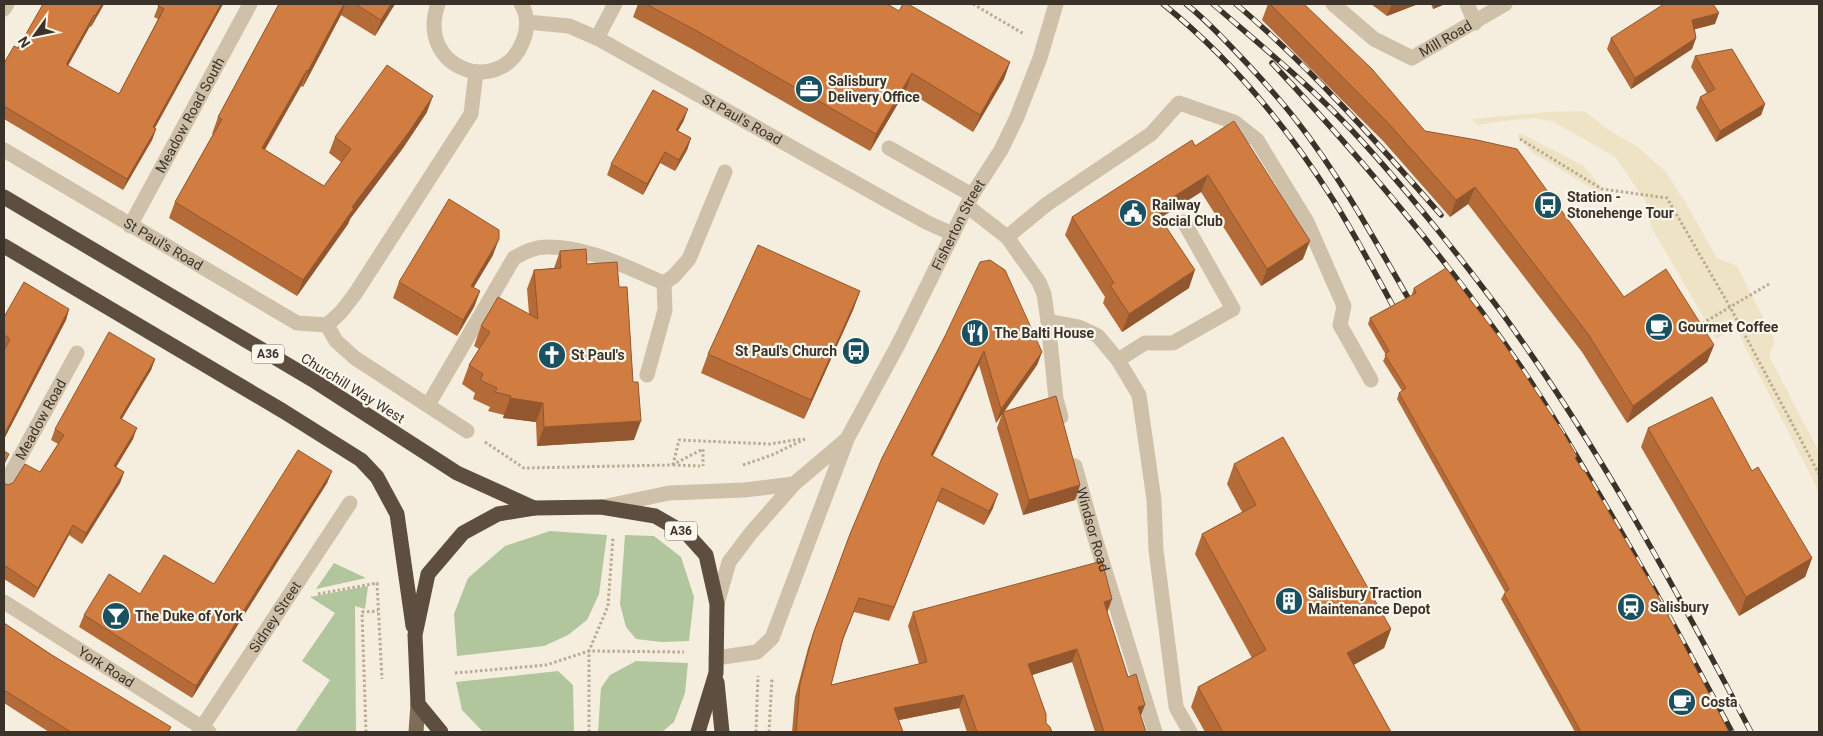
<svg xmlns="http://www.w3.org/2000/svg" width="1823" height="736" font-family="Roboto,sans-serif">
	<rect width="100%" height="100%" fill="#f5eedf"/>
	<g fill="#b1c69d">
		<path d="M550,531L607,535L599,594L587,620L568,635L544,646L457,656L454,614L468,578L505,546Z"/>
		<path d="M625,535L654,536L681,557L694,597L689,641L662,642L636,639L626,627L620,604Z"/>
		<path d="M334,563L366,578L316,589Z"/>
		<path d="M368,586L365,609L355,606L356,732H295L330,680L302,661L335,613L310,597Z"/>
		<path d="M636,661L688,663L685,693L674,722L662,732H598L601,688L610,675Z"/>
		<path d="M558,671L573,685L574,732H483L462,710L456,682Z"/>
	</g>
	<g fill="#eee3c4">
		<path d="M1584,111L1606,128L1639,148L1665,171L1684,200L1717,258L1737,266L1775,341L1769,356L1819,452V492L1735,327L1716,339L1651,226L1645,200L1615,157L1552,121L1532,118L1496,122L1478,125L1471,119L1548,112Z"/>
		<path d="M1520,133L1584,166L1602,189L1600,193L1533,153L1517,136Z"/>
	</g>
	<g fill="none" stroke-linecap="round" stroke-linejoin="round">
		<g stroke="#bbab93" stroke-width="3" stroke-dasharray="2.5 2.5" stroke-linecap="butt">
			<path d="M973,4L1024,34"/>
			<path d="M1520,139L1602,189L1667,198L1730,307L1819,474"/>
			<path d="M1698,326L1769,284"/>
			<path d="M485,442L524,468L672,465L703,449V466"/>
			<path d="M673,465L700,466"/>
			<path d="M673,465L679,440L770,444L801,439"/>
			<path d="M743,465L772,455L807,438"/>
			<path d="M318,594L377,583L382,679"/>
			<path d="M455,673L546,665L589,651L684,652"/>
			<path d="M366,732L362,612L378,611"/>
			<path d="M589,732V651L608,606L613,537"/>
			<path d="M756,732L758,676"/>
			<path d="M769,732L772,677"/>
		</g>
		<g stroke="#cfc1a9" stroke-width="15">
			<path d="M438,4C415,69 501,99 523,41C528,30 528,14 521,4"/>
			<path id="s1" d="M1333,4L1374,39L1412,58L1505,4"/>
			<path d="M1467,4L1475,23"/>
			<path d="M4,9L7,4"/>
			<path id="s2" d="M527,22L569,26L597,38L886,200L928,223L953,234"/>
			<path d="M597,38L615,4"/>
			<path d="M889,148L972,195"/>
			<path id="s3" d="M4,150L297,323L327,325L336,341L355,358L467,431"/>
			<path d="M967,206L1007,237L1039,282L1044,294L1048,321L1056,399L1061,417"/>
			<path id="s4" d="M130,226L250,4"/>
			<path d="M1007,237L1047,204L1151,134L1179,103L1234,122L1257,140L1307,222L1344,306L1340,325L1371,380"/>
			<path d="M1048,321L1079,327L1098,336L1118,360L1139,395L1154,500L1156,550L1176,707L1190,732"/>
			<path d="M327,325L341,312L355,294L471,114L476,72"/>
			<path d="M1118,360L1145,343H1173L1233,309L1184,222"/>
			<path d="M647,375L665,310L664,283"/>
			<path d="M428,405L514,258C524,252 535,247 546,247C587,246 628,268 664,283L674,276L689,259L725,172"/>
			<path id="s5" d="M1075,466L1094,535L1155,732"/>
			<path id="s6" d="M4,486L77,353"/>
			<path d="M602,507L669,493L744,490L794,484"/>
			<path id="s7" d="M4,602L209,732"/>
			<path id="s8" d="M717,604L729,562L751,533L794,484L847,439L899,343L972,195L1001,150L1017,117L1040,58L1056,4"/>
			<path d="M716,658L757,652L772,638L846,442"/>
			<path id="s9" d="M199,732L350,503"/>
		</g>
		<path stroke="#7f6c59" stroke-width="15" d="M416,732L418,704"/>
		<g stroke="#5d4e40" stroke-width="15">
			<path d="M4,197L313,380L457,473L534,508"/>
			<path d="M4,246L283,411L361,460L377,477L397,514L413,626"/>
			<path d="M717,682L722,732"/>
			<path d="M441,732L418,704L415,635L428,574L463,533L498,514L534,508L601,507L655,516L688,535L706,555L717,604L716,673L698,732"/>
		</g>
		<defs>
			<g id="rail">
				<path d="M1163,4C1230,58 1286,125 1332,198C1356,236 1377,277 1399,317"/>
				<path d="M1186,4C1205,19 1222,37 1238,54C1258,75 1278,97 1296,120C1342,179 1378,246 1415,310"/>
				<path d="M1213,4C1257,42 1302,79 1342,120C1375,154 1406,191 1436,228C1464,263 1493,299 1519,337C1607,462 1680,597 1751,732"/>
				<path d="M1236,4C1311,68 1376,141 1441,215"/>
				<path d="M1272,63C1361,158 1445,256 1519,364C1547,404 1571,447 1596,489C1644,569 1688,650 1732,732"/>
			</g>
		</defs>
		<use href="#rail" stroke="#3b3229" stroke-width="5.5"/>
		<use href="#rail" stroke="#fcf7ec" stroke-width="4" stroke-dasharray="11" stroke-linecap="butt"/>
	</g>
	<g fill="#b46b38">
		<path d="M104,4L91,27L90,26L68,66L119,94L158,19L154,17L159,4H223L155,128L156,129L152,140L123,190L4,119V63L18,48Z"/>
		<path d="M279,4H395L375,36L341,15L303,87L301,86L265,150L324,186L341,162L329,153L335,137L427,112L403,148L350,219L348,224L297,296L169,218L175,202L213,134H212L218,117Z"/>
		<path d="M638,4H887L899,11L1010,62L1004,79L973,132L906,90L870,151L690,48L633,17Z"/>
		<path d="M1268,4H1304L1425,131L1624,297L1714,345L1707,362L1627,423L1582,352L1468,204L1450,217L1384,142L1262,20Z"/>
		<path d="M1371,4H1418L1387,16Z"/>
		<path d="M1431,4H1445L1433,9Z"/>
		<path d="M1715,24L1695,29L1696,38L1692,49L1631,89L1607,49L1611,38Z"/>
		<path d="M1695,56L1765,104L1761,115L1716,142L1696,108L1700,97L1707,93L1691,67Z"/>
		<path d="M684,120L678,131L691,138L687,150L675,171L660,163L643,195L607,175L611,164Z"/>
		<path d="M1195,146L1303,259L1261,286L1201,192L1160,218L1189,288L1122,332L1103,303L1105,297L1065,235L1072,217Z"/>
		<path d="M560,251L587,264L619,287L634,440L537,446L536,422L503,418L504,415L488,411L490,407L473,399L475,393L462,384L469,365L479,349L474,346L481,326L529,314L527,289L534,270L554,268Z"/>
		<path d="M493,255L473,288L480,291L474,307L457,336L393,298L399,282Z"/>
		<path d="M1414,288L1576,459L1729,732H1575L1501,599L1504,594L1505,592L1397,399L1399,393L1402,391L1383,361L1386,355L1368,324L1370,318L1412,295V294Z"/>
		<path d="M860,291L853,310L804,419L701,373L708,354Z"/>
		<path d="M69,309L66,320L4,439V351L5,349L4,348V317Z"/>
		<path d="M945,336L1042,352L1037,365L1004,412L1080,485L1075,500L1023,515L997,428L1002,414L996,423L979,365L933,456L993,508L984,525L937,501L889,621L854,612L843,640L831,685L919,664L908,626L913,612L1107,613L1146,732H1095L1072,662L1032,675L1046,723L1052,732H967L959,708L899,720L903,732H792L795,697L808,648L850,534Z"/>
		<path d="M155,359L151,370L122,419L133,439L116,467L124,472L120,483L82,544L69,535L34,598L4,579V483L8,485L13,483L40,472L58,444L51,440L55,429Z"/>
		<path d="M1648,428L1752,471L1812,558L1805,577L1739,616L1641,447Z"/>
		<path d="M1234,464L1391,629L1384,648L1354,665L1391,732H1205L1191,707L1198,687L1252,658L1195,554L1202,534L1242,512L1227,484Z"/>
		<path d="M332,471L327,483L192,698L79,627L84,615L140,594L214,584Z"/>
		<path d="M4,623L169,732H49L4,703Z"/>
	</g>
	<g fill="#92572e">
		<path d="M102,4H104L91,27L95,16Z"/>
		<path d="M221,4H223L149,138L153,127Z"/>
		<path d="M344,4H345L341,15L303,87L308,71Z"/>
		<path d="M391,4H395L375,36L381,20Z"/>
		<path d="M1392,4H1418L1387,16Z"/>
		<path d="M1435,4H1445L1433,9Z"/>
		<path d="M1719,13L1715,24L1688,31L1692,20Z"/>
		<path d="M94,15L90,26L63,74L67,63Z"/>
		<path d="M1696,38L1692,49L1631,89L1635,78Z"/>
		<path d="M1010,62L1004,79L973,132L980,115Z"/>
		<path d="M307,70L301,86L256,164L262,148Z"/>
		<path d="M912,73L906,90L870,151L876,134Z"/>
		<path d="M433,96L427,112L403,148L350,219L348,224L297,296L303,280L352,207Z"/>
		<path d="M1765,104L1761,115L1716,142L1720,131Z"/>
		<path d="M688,109L684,120L672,141L676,130Z"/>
		<path d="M156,129L152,140L123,190L127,179Z"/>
		<path d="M691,138L687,150L675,171L679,160Z"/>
		<path d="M665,152L660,163L643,195L647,184Z"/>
		<path d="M1208,175L1201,192L1148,226L1154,209Z"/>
		<path d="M1475,187L1468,204L1450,217L1456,200Z"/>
		<path d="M499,239L493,255L465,302L471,286Z"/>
		<path d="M1310,241L1303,259L1261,286L1267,269Z"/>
		<path d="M1195,270L1189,288L1122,332L1129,314Z"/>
		<path d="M480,291L474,307L457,336L463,320Z"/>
		<path d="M860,291L853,310L804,419L811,400Z"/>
		<path d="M69,309L66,320L4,439V435Z"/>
		<path d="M1714,345L1707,362L1627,423L1633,406Z"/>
		<path d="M984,351L979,365L926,469L931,455Z"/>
		<path d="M1042,352L1037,365L996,423L1001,409Z"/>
		<path d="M155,359L151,370L116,428L120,418Z"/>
		<path d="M510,398L543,403L536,422L503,418Z"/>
		<path d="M641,421L634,440L537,446L544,427Z"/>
		<path d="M137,428L133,439L110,477L114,466Z"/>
		<path d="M332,471L327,483L192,698L196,686Z"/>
		<path d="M124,472L120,483L82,544L86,533Z"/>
		<path d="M1080,485L1075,500L1023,515L1029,500Z"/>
		<path d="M942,488L937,501L889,621L894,607Z"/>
		<path d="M998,494L993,508L984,525L989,511Z"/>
		<path d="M73,525L69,535L34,598L38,588Z"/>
		<path d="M1812,558L1805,577L1739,616L1746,597Z"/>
		<path d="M1112,599L1107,613L1104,602Z"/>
		<path d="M1391,629L1384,648L1340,672L1347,653Z"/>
		<path d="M1077,649L1072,662L1023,678L1028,664Z"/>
		<path d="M964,695L959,708L889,722L894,708Z"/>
		<path d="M1145,705L1140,718L1138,707Z"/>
	</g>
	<g fill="#d17c41" stroke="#92572e">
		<path d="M43,4H102L95,16L94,15L67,63V65L119,94L164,9L158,6L159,4H221L153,127L156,129L127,179L4,106V63L14,46L18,48Z"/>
		<path d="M279,4H344L308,71L307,70L262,148L324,186L351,149L335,137L387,65L433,96L409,132L352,207L354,208L303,280L175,202L222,119L218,117Z"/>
		<path d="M355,4H391L381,20Z"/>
		<path d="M646,4H887L899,11L903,4H908L1010,62L980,115L912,73L876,134L697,31Z"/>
		<path d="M1270,4H1304L1372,69L1425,131L1477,140L1517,149L1624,297L1666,269L1714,345L1633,406L1588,334L1475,187L1456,200L1390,125Z"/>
		<path d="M1664,4H1713L1719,13L1692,20L1696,38L1635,78L1611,38Z"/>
		<path d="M1732,49L1765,104L1720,131L1700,97L1715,89L1695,56Z"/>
		<path d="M653,90L688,109L676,130L691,138L679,160L665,152L647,184L611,164Z"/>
		<path d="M1234,121L1310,241L1267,269L1208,175L1154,209L1195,270L1129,314L1110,285L1114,283L1072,217L1192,140L1195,146Z"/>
		<path d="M449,199L499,230V239L471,286L480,291L463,320L399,282Z"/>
		<path d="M758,245L860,291L811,400L708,354Z"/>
		<path d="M586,249L587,264L617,262L619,287H627L633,382H638L641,421L544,427L543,403L510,398L511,396L495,392L497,388L480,380L483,374L469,365L490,332L481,326L498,297L538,319L534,270L561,268L560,251Z"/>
		<path d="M990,260L1005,270L1042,352L1001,409L984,351L931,455L998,494L989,511L942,488L894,607L859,598L843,638L831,685L927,662L913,612L1102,561L1112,599L1104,602L1128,677L1136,674L1145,705L1138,707L1146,732H1104L1077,649L1028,664L1046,714V723L1050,727L1052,732H977L964,695L894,708L903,732H796L800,684L813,634L850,534L882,458L945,336L980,262Z"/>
		<path d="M1446,268L1504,344L1561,429L1577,456L1575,458L1583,471L1584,470L1657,594L1729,732H1581L1504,594L1509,589L1399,393L1406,388L1385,355L1389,351L1370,318L1416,293L1414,288Z"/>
		<path d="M24,282L69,309L4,435V351L10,339L4,335V317Z"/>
		<path d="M109,332L155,359L120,418L137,428L114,466L124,472L86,533L73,525L38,588L4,565V483L8,485L13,483L25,464L40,472L64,435L55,429Z"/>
		<path d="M1056,396L1080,485L1029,500L1003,412Z"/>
		<path d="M1712,397L1752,471L1758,467L1812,558L1746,597L1648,428Z"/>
		<path d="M1283,437L1391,629L1347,653L1391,732H1223L1198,687L1266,650L1202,534L1256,505L1234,464Z"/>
		<path d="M298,450L332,471L196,686L84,615L109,574L140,594L164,555L214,584Z"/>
		<path d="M4,451L9,454L4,464Z"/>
		<path d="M4,623L50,654L171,727L168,732H71L4,690Z"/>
	</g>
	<defs>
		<symbol id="office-disc" viewBox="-11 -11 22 22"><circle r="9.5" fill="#1a5161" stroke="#fcf7ec"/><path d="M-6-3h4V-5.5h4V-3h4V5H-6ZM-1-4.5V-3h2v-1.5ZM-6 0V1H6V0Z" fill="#fff"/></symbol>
		<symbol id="bus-disc" viewBox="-11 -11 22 22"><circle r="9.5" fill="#1a5161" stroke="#fcf7ec"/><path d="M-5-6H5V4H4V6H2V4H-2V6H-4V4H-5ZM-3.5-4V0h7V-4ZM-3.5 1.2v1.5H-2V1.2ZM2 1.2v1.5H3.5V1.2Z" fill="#fff"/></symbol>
		<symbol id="civic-disc" viewBox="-11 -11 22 22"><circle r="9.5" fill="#1a5161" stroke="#fcf7ec"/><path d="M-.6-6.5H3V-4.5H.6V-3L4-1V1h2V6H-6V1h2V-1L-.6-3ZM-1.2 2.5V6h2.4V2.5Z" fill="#fff"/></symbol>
		<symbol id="cafe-disc" viewBox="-11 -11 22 22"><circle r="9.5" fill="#1a5161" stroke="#fcf7ec"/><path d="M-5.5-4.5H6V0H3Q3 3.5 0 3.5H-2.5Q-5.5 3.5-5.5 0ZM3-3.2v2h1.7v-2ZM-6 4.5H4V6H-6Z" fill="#fff"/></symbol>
		<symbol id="restaurant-disc" viewBox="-11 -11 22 22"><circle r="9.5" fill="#1a5161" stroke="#fcf7ec"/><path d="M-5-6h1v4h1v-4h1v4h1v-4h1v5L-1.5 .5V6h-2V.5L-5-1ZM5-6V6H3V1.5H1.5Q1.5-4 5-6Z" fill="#fff"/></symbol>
		<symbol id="church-disc" viewBox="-11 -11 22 22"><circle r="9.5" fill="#1a5161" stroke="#fcf7ec"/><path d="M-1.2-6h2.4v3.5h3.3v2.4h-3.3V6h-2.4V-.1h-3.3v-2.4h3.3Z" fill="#fff"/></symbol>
		<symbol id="building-disc" viewBox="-11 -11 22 22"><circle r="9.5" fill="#1a5161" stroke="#fcf7ec"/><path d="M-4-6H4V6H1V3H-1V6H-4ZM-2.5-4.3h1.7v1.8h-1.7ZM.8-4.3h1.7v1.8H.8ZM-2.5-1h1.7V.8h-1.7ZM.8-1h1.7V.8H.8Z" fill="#fff"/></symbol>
		<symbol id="station-disc" viewBox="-11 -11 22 22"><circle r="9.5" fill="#1a5161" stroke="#fcf7ec"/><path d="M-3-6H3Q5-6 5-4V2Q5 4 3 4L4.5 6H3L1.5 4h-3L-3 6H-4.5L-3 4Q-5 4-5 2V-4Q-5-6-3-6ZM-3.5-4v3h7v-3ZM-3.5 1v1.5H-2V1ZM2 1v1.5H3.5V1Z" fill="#fff"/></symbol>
		<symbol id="bar-disc" viewBox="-11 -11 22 22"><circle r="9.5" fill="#1a5161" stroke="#fcf7ec"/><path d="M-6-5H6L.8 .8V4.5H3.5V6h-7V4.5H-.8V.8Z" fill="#fff"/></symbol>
	</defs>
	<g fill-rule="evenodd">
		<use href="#office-disc" x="793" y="73" width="32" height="32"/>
		<use href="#bus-disc" x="1532" y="189" width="32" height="32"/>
		<use href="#civic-disc" x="1117" y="197" width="32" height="32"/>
		<use href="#cafe-disc" x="1643" y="311" width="32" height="32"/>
		<use href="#restaurant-disc" x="959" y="317" width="32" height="32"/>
		<use href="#bus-disc" x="840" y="335" width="32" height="32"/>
		<use href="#church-disc" x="536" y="339" width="32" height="32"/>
		<use href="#building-disc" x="1273" y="585" width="32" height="32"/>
		<use href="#station-disc" x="1615" y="591" width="32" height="32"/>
		<use href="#bar-disc" x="100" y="600" width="32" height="32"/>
		<use href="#cafe-disc" x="1666" y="686" width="32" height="32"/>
	</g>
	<g text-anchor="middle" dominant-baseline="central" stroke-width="4.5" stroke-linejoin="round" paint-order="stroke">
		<g fill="#fcf7ec" stroke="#756d64" stroke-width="1">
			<rect x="252" y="344.5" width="32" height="19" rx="4"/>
			<rect x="665" y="521.5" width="32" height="19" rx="4"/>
		</g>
		<g font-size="12" font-weight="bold" fill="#3b3229">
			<text x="268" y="354">A36</text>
			<text x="681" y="531">A36</text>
		</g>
		<g font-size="14" fill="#3b3229" stroke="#fcf7ec">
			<text stroke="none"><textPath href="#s1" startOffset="135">Mill Road</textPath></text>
			<text stroke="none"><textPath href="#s4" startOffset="126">Meadow Road South</textPath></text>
			<text stroke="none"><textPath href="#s2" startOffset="239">St Paul's Road</textPath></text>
			<text stroke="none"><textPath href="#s8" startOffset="456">Fisherton Street</textPath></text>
			<text stroke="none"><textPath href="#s3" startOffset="185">St Paul's Road</textPath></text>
			<text transform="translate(353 388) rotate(32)">Churchill Way West</text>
			<text stroke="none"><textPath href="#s6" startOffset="76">Meadow Road</textPath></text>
			<text stroke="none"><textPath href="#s5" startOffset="66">Windsor Road</textPath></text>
			<text stroke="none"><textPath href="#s9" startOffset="138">Sidney Street</textPath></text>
			<text stroke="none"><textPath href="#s7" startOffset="121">York Road</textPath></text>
		</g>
		<g font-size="14" font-weight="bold" fill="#3b3229" stroke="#fcf7ec" text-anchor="start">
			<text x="828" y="81">Salisbury<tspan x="828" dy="16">Delivery Office</tspan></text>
			<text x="1567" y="197">Station -<tspan x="1567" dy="16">Stonehenge Tour</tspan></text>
			<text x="1152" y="205">Railway<tspan x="1152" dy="16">Social Club</tspan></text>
			<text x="1678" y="327">Gourmet Coffee</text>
			<text x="994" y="333">The Balti House</text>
			<text x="837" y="351" text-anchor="end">St Paul's Church</text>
			<text x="571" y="355">St Paul's</text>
			<text x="1308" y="593">Salisbury Traction<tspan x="1308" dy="16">Maintenance Depot</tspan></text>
			<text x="1650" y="607">Salisbury</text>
			<text x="135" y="616">The Duke of York</text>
			<text x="1701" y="702">Costa</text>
		</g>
	</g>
	<rect width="1823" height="736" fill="none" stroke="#3b3229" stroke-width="10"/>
	<g transform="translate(35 35) rotate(237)" stroke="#fcf7ec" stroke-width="4" paint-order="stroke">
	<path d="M0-4L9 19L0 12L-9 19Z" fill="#3b3229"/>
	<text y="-8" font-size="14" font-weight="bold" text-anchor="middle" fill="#3b3229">N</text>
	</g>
</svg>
